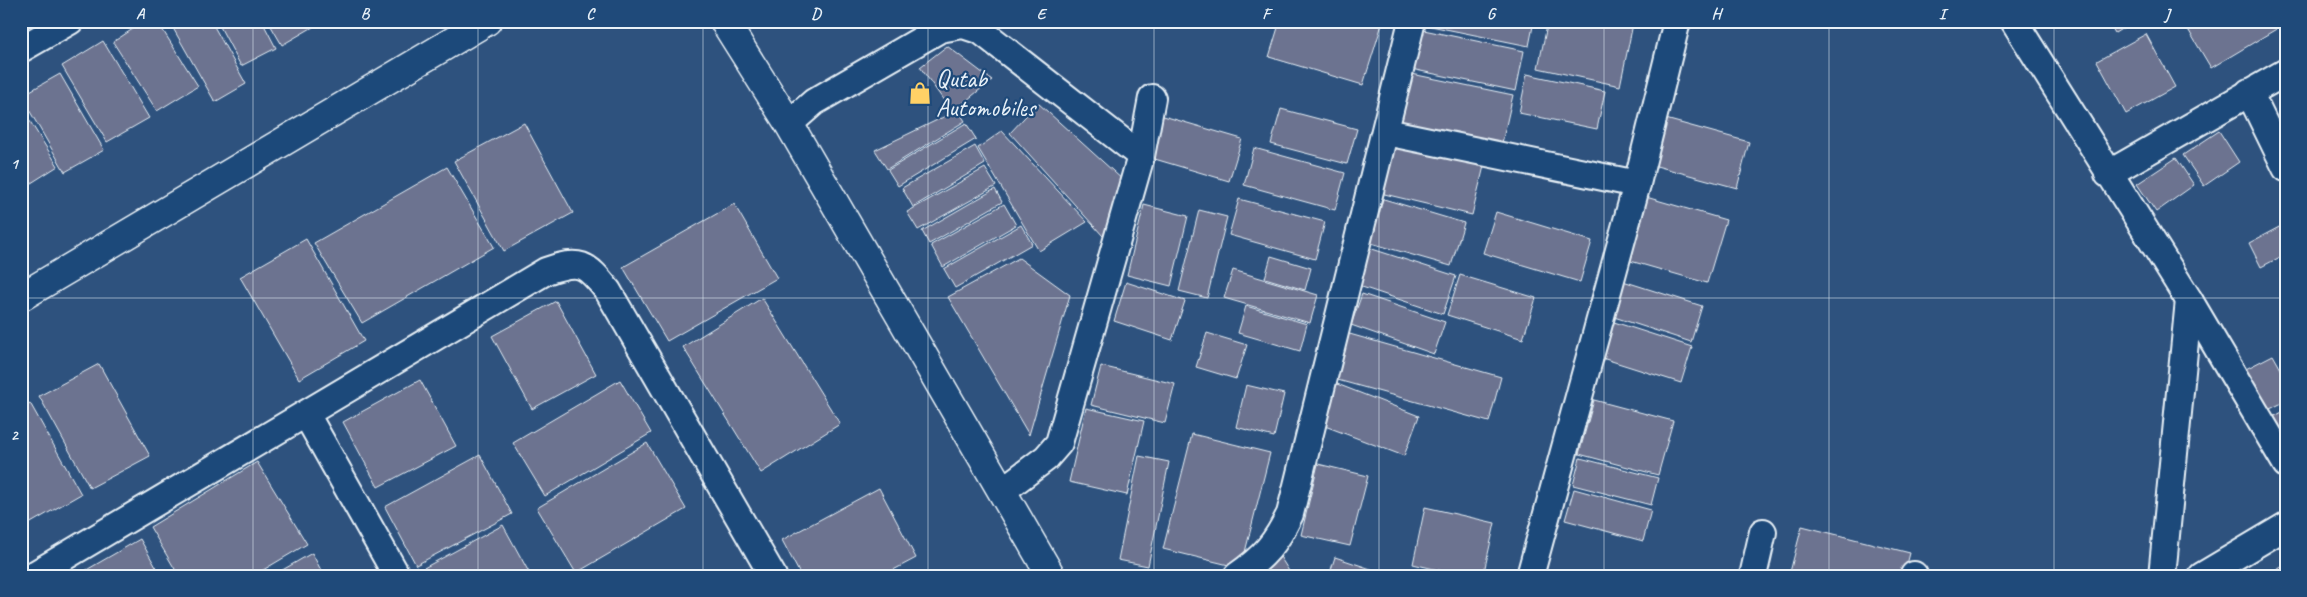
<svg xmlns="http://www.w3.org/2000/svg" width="2307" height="597" font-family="Caveat,sans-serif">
	<rect width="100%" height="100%" fill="#2e527e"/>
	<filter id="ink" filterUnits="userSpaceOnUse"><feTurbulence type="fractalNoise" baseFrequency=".02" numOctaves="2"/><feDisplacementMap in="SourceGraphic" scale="10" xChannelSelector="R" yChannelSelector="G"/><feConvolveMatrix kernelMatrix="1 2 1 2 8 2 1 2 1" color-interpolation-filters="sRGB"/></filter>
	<g filter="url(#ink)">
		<g fill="#6c7390" stroke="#e8f1f8">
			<path d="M145,21H157L198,86L157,111L113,42Z"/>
			<path d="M169,21H211L246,84L215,102Z"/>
			<path d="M217,21H262L276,48L241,66Z"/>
			<path d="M268,21H310L313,27L282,45Z"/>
			<path d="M1280,21H1383L1363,85L1269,57Z"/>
			<path d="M1421,21H1534L1529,46L1421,24Z"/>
			<path d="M1548,21H1621L1633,24L1620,86L1538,68Z"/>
			<path d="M2108,21H2134L2115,33Z"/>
			<path d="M2183,21H2274L2278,28L2211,68Z"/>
			<path d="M1419,29L1524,51L1516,91L1411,69Z"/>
			<path d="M2146,34L2175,87L2126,114L2097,61Z"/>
			<path d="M103,41L149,118L107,142L62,66Z"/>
			<path d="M947,46L992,80L952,112L920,67Z"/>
			<path d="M1407,73L1513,95L1502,143L1397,121Z"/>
			<path d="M60,74L104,150L65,172L21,96Z"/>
			<path d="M1527,74L1605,91L1597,129L1519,113Z"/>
			<path d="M1038,103L1124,181L1103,236L1010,133Z"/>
			<path d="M21,107L58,166L28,185L21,173Z"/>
			<path d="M1281,109L1357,129L1347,164L1271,144Z"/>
			<path d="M958,110L965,121L887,169L875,150Z"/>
			<path d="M1160,115L1242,139L1229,181L1148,157Z"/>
			<path d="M1662,118L1749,142L1737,188L1649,164Z"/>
			<path d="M524,123L573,213L504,251L454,161Z"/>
			<path d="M966,123L976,139L898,186L888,170Z"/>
			<path d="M1002,131L1087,222L1039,251L978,148Z"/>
			<path d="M2219,131L2239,162L2204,186L2183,155Z"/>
			<path d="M1387,143L1484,166L1472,215L1376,192Z"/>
			<path d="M975,146L985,164L913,207L902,188Z"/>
			<path d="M1254,148L1345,173L1335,210L1244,185Z"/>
			<path d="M2176,158L2194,185L2156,212L2137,184Z"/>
			<path d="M447,167L494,247L362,323L314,243Z"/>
			<path d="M985,168L996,186L918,230L907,212Z"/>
			<path d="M995,189L1002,202L929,244L922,231Z"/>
			<path d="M1639,195L1726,220L1707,283L1620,258Z"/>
			<path d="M1377,197L1464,223L1451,266L1364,241Z"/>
			<path d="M1239,199L1325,222L1315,259L1229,235Z"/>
			<path d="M734,204L777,278L667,341L623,267Z"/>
			<path d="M1004,204L1016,225L943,267L931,245Z"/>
			<path d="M1144,205L1188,216L1171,286L1127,275Z"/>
			<path d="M1199,210L1227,217L1207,298L1179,291Z"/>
			<path d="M1496,212L1592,241L1580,282L1483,253Z"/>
			<path d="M1021,225L1032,244L955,288L944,269Z"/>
			<path d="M2283,225L2286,231V254L2261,267L2249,243Z"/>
			<path d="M306,239L364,341L299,379L240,277Z"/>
			<path d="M1369,248L1456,276L1443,314L1356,285Z"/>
			<path d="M1271,256L1311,268L1305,290L1265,278Z"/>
			<path d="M1019,258L1070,295L1029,435L948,297Z"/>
			<path d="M1233,270L1318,295L1310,323L1224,298Z"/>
			<path d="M1460,275L1536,298L1523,339L1447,315Z"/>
			<path d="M1623,281L1702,306L1691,342L1611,316Z"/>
			<path d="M1126,282L1185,301L1172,340L1114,321Z"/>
			<path d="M1362,294L1445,322L1434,354L1351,325Z"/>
			<path d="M762,298L840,424L761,473L683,347Z"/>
			<path d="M556,301L596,374L532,409L492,336Z"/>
			<path d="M1246,306L1307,324L1300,351L1238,333Z"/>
			<path d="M2286,314V330L2279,318Z"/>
			<path d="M1614,322L1692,347L1681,383L1602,358Z"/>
			<path d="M1207,333L1247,345L1236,379L1196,367Z"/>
			<path d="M1346,333L1501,377L1489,422L1334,379Z"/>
			<path d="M2273,355L2286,378V401L2262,413L2240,372Z"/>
			<path d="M99,364L150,456L90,488L39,396Z"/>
			<path d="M1101,366L1175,384L1165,423L1091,405Z"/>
			<path d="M420,380L456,446L378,487L343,422Z"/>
			<path d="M620,380L651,433L545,496L513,443Z"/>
			<path d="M1332,382L1419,416L1404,456L1317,423Z"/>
			<path d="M1246,385L1284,394L1274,437L1236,427Z"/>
			<path d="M1594,400L1673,421L1658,475L1579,454Z"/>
			<path d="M30,403L81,494L22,528L21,408Z"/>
			<path d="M1086,408L1144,421L1127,495L1069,482Z"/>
			<path d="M2286,410V445L2271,418Z"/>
			<path d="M1192,434L1270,453L1241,568L1163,549Z"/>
			<path d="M647,443L686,509L576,573L537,508Z"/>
			<path d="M480,455L512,514L416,565L385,507Z"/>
			<path d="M1139,456L1169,462L1148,566L1118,560Z"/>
			<path d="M1580,458L1658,478L1651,505L1573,485Z"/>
			<path d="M257,462L307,544L253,576H179L150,527Z"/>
			<path d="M1318,464L1368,476L1350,546L1301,535Z"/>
			<path d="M879,488L916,558L882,576H801L782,540Z"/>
			<path d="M1574,489L1651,510L1643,541L1565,520Z"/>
			<path d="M1425,507L1495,523L1483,576H1464L1413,564Z"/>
			<path d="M503,525L531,576L411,575Z"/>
			<path d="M1802,526L1910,553L1904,576H1789Z"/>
			<path d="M140,539L161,576H76Z"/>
			<path d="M312,553L324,576H272Z"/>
			<path d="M1279,555L1292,576H1246Z"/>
			<path d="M1335,557L1392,576H1329Z"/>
			<path d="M2286,563V576H2266Z"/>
		</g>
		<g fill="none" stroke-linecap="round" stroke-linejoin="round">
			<defs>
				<g id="minor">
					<path d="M2014,21L2189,300L2286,464"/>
					<path d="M21,49L70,21"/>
					<path d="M2249,92L2286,168"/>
					<path d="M789,124L814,102L940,29L963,25L981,31L1141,156L1059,443L1046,458L1002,491"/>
					<path d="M1386,132L1637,184"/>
					<path d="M1141,156L1152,98"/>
					<path d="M2108,174L2286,72"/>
					<path d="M306,414L397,576"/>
					<path d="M32,576L546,271C580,259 586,263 608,291L773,576"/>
					<path d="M1237,576C1264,557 1276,543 1290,514L1412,21"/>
					<path d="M1530,576L1637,184L1677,21"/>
					<path d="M1753,576L1763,532"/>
					<path d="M1914,576V575"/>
					<path d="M2162,576L2189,300"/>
					<path d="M2202,576L2286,526"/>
				</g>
				<g id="tertiary">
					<path d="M724,21L789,124L1051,576"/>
					<path d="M21,297L487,21"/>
				</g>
			</defs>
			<use href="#minor" stroke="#e8f1f8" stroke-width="30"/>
			<use href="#tertiary" stroke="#e8f1f8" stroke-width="31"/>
			<use href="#minor" stroke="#1f4a7a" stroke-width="26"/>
			<use href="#tertiary" stroke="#1f4a7a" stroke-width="28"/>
		</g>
	</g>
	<path fill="none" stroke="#e8f1f8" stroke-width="1" stroke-opacity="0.55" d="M253,21V576M478,21V576M703,21V576M928,21V576M1154,21V576M1379,21V576M1604,21V576M1829,21V576M2054,21V576M21,298H2286"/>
	<defs>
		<symbol id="shop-bare" viewBox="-9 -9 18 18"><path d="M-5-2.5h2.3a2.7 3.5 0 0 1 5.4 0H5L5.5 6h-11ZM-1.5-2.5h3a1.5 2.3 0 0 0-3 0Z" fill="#ffd166" stroke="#1f4a7a" stroke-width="2.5" paint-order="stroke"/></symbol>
	</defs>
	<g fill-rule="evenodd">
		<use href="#shop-bare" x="904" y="77" width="32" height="32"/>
	</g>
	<g text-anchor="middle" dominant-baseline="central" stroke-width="4.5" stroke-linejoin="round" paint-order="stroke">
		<g font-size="25" fill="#e8f1f8" stroke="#1f4a7a" text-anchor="start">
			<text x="936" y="79">Qutab<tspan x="936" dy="29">Automobiles</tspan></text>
		</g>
	</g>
	<rect width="2307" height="597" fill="none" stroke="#1f4a7a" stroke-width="55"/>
	<rect x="28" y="28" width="2252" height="542" fill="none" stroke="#e8f1f8" stroke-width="2"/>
	<g font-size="16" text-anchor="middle" font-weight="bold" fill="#e8f1f8">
		<text x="140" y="19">A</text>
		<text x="365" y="19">B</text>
		<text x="590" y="19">C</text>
		<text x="816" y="19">D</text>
		<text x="1041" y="19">E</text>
		<text x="1266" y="19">F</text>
		<text x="1491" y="19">G</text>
		<text x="1716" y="19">H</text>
		<text x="1942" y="19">I</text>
		<text x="2167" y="19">J</text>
		<text x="14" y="169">1</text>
		<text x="14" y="440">2</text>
	</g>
</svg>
